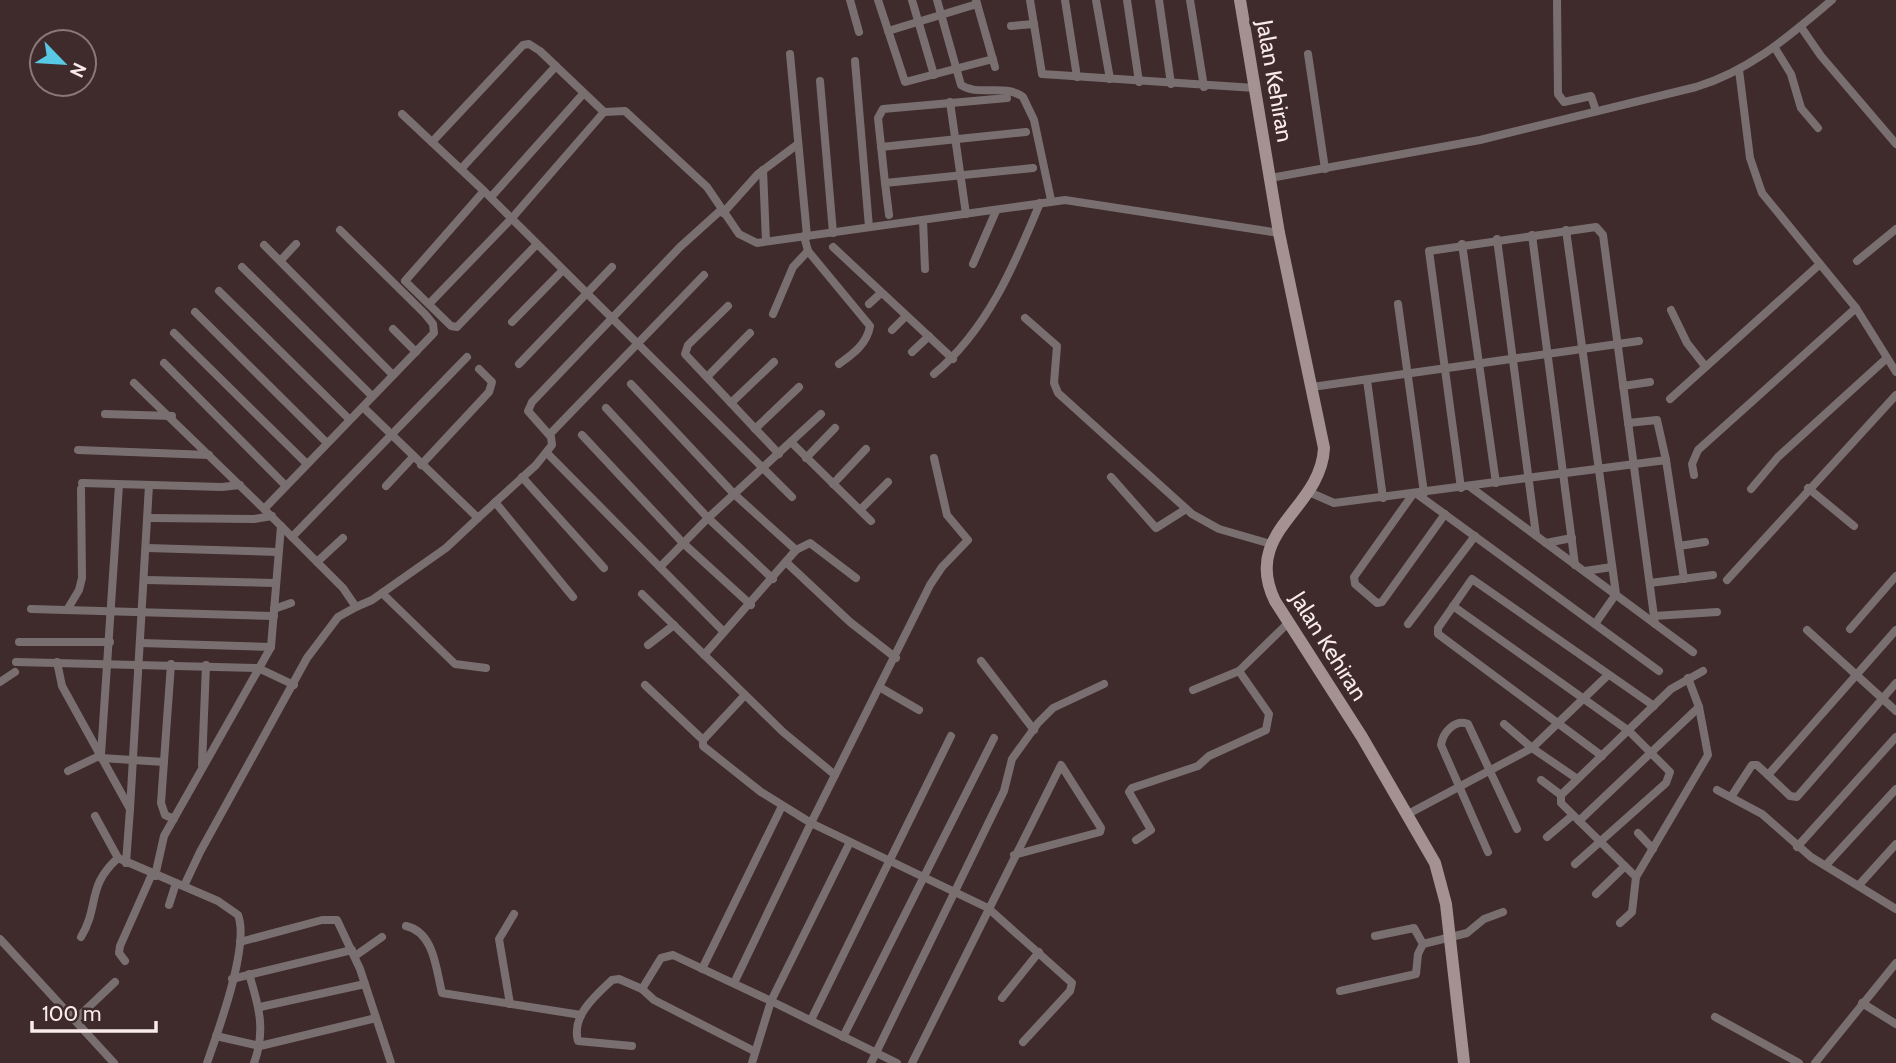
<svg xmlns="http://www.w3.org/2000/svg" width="1896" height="1063" font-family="Cabin,sans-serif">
	<rect width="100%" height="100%" fill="#3f2b2c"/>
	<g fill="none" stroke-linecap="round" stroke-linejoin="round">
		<g stroke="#7a6f70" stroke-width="8">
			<path d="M850,0L859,32"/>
			<path d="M878,0L905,82L993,59"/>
			<path d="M912,0L934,75"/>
			<path d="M937,0L961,85C978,97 1004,83 1023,97L1034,120L1051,200"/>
			<path d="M976,0L995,67"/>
			<path d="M1030,0L1042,74L1255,88"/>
			<path d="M1065,0L1077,77"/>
			<path d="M1096,0L1110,79"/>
			<path d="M1127,0L1139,82"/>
			<path d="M1159,0L1171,84"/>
			<path d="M1190,0L1204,87"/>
			<path d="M1557,0L1558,94L1564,102L1591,96L1596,111"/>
			<path d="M1011,26L1034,24"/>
			<path d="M1801,27L1821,56L1896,144"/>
			<path d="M888,31L977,4"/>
			<path d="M1775,48L1791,74L1801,108L1818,128"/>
			<path d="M790,54L807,236"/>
			<path d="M1308,54L1325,169"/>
			<path d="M855,61L869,227"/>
			<path d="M1739,70L1750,158L1762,193L1856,308L1896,372"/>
			<path d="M820,81L833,233"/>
			<path d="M950,102L966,214"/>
			<path d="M402,114L484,191"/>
			<path d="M432,142L523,45L529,44L540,51L604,112"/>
			<path d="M881,147L1026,132"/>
			<path d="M461,169L556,66"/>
			<path d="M763,170L766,241"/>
			<path d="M1270,178L1480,140L1696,87C1751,70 1789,36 1832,0"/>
			<path d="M885,183L878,118L883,109L1007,98"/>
			<path d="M491,197L583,94"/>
			<path d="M723,213L758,174L798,144"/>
			<path d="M889,215L885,183L1033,168"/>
			<path d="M923,220L925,269"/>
			<path d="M1566,230L1616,594L1595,624"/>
			<path d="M1532,235L1575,565"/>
			<path d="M804,236L808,251L870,326C867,344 853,354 839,364"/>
			<path d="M1497,239L1536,535"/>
			<path d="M537,244L457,327L451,326L405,281L484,191L792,497"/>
			<path d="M1462,244L1496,483"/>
			<path d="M264,245L393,375"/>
			<path d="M833,247L953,359"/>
			<path d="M281,260L296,244"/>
			<path d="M1857,261L1896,229"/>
			<path d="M973,264L996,211"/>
			<path d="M242,267L372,396"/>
			<path d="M219,291L349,419"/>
			<path d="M429,304L512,218L604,112L625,111L707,187L739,234L757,243L1065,200L1279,233"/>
			<path d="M869,304L881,293"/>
			<path d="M1398,304L1424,493"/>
			<path d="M728,306L688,345L685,354L779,454"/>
			<path d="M1671,310L1687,343L1705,366"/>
			<path d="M195,312L327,443"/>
			<path d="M773,314L793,267L808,251"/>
			<path d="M1025,318L1057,346L1054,383L1058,393L1192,514L1219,529L1271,544"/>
			<path d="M512,322L563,270"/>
			<path d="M393,329L416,352"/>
			<path d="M892,330L906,316"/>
			<path d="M174,333L307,464"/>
			<path d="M912,352L929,336"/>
			<path d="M164,363L286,486"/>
			<path d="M519,364L612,267"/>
			<path d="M934,374C987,330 1014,266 1040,203"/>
			<path d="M707,377L750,333"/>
			<path d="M1367,380L1383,498"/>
			<path d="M134,383L264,509L343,588L356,607L338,617L307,658L200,852L184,886"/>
			<path d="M631,384L734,494L796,550L704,655"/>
			<path d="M1623,386L1650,382"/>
			<path d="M1312,387L1639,341"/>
			<path d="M1670,399L1820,264"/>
			<path d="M731,403L774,362"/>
			<path d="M606,408L708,518L773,579"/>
			<path d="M105,414L172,416"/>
			<path d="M1628,423L1657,420L1666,460"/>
			<path d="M755,429L799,387"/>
			<path d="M550,434L704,275"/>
			<path d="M582,435L683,543L751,605"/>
			<path d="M791,442L871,521"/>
			<path d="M78,450L209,455"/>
			<path d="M547,453L724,632"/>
			<path d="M806,458L835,428"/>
			<path d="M421,465L489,392L492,382L479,369"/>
			<path d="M1694,475L1692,464L1698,450L1856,308"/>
			<path d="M522,477L604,568"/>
			<path d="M1111,477L1156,528L1186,509"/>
			<path d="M82,483L222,487L240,485"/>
			<path d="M833,484L866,449"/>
			<path d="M386,486L413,457"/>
			<path d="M1469,486L1693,652"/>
			<path d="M1461,488L1429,251L1596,227L1603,235L1655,624"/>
			<path d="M1808,488L1854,526"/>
			<path d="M1751,489L1778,457L1887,358"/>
			<path d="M1309,492L1334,503L1666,460L1684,579"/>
			<path d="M1413,494L1354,577L1355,584L1377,603L1382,602L1445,514"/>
			<path d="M1417,494L1659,671"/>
			<path d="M495,502L573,597"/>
			<path d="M264,509L434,333L433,324L425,314L340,230"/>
			<path d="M860,510L888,482"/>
			<path d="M149,518L254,519L272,516"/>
			<path d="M478,518L536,465L552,445L551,437L528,411L532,402L680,247L721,210"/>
			<path d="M292,537L467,357"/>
			<path d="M1546,543L1572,538"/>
			<path d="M1679,546L1705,542"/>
			<path d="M147,548L278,552"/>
			<path d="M796,550L810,543L856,578"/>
			<path d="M317,562L343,538"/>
			<path d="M787,563L850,622L896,658"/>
			<path d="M660,567L708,518L821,414"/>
			<path d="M1585,571L1612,567"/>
			<path d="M145,580L276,583"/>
			<path d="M1727,580L1896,395"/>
			<path d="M1650,583L1713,575"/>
			<path d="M382,593L455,664L486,668"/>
			<path d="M642,594L783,732L835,775"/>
			<path d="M1453,606L1629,731L1670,772L1666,783L1575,864"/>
			<path d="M356,607L372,600L446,548L478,518L363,407"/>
			<path d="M31,609L274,616"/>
			<path d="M274,609L291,603"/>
			<path d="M67,610L79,590L82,578L81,489"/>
			<path d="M1654,616L1717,612"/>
			<path d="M1408,624L1475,536"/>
			<path d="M1850,629L1896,576"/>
			<path d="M1807,630L1896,711"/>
			<path d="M1896,630L1768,775L1790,796L1797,797L1896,683"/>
			<path d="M19,642H110"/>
			<path d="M141,643L271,647"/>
			<path d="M648,645L674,625"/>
			<path d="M981,661L1034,730"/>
			<path d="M16,662L258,668L294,685"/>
			<path d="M57,662L62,686L130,809L126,863"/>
			<path d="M171,664L161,803L165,815L174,819"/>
			<path d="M0,682L15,672"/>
			<path d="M645,685L703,740"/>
			<path d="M881,688L919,710"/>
			<path d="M1193,690L1239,671L1288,623"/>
			<path d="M745,695L703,740V746L761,792L811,823L930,585L942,567L968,540L947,515L934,458"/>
			<path d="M1504,724L1532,748L1576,778"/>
			<path d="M1602,756L1438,634V628L1472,579L1654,706"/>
			<path d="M101,758L164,762"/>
			<path d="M202,765L206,665"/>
			<path d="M68,771L101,755L119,485"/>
			<path d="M1541,780L1561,795V803L1636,877"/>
			<path d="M1717,790L1762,814L1811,857L1896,909"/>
			<path d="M1561,795L1671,689L1703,671"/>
			<path d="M1731,797L1752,765H1757L1768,775"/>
			<path d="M130,809L149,485"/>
			<path d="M1408,814L1532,748L1608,675"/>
			<path d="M95,816L118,858L218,901L238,915C250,945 218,1031 207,1063"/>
			<path d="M1579,821L1699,707"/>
			<path d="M1638,833L1653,849"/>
			<path d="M1547,837L1573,815"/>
			<path d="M1136,840L1151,830L1129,792L1132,788L1198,766L1209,756L1266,730L1269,714L1239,671"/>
			<path d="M850,842L771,1001L897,1063"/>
			<path d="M1797,847L1896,737"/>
			<path d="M1488,852L1441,745C1443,732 1455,719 1468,724L1517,829"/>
			<path d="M1826,865L1896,789"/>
			<path d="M155,876L164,836L271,647L281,526"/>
			<path d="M1859,885L1896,844"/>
			<path d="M1596,894L1625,866"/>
			<path d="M169,905L176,883"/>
			<path d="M1620,923L1632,912L1636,877L1708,755L1699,707L1688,678"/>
			<path d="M406,926C434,932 436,969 442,993L581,1015"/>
			<path d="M1375,936L1414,928L1423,944"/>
			<path d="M81,937C100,905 86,887 118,858"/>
			<path d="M0,939L114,1063"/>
			<path d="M240,942L322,920H337L360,969L391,1063"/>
			<path d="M355,956L382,937"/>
			<path d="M125,961L119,953L120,946L152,874"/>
			<path d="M702,969L782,806"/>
			<path d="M249,974C259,1006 266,1031 254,1063"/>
			<path d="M232,979L352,950"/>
			<path d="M734,983L811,823L988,908L1072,983L1070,991L1023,1042"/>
			<path d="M642,989L654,1000L754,1051"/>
			<path d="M1340,991L1416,974L1418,954L1423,944L1467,933L1484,919L1503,912"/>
			<path d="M1002,998L1039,952"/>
			<path d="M1862,1003L1896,1024"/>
			<path d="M510,1004L499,939L514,914"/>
			<path d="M260,1007L365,984"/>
			<path d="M1715,1017L1799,1063"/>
			<path d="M75,1020L115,982"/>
			<path d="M811,1020L951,736"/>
			<path d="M216,1036L260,1046L376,1018"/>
			<path d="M843,1037L994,738"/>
			<path d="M632,1046L578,1041C571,1016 595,996 612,980L619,979L642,989L661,958L673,955L771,1001L752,1063"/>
			<path d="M871,1063L1004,791L1012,759L1038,723L1053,708L1104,684"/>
			<path d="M912,1063L1061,765L1101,828L1100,832L1014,855"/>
			<path d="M1815,1063L1896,963"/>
		</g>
		<path stroke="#a49293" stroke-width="12" d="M1240,0L1279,233L1324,448C1321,510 1241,531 1275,601L1362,737L1435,863L1446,904L1464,1063"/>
	</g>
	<g text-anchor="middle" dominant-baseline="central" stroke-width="7" stroke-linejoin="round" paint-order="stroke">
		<g font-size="23" fill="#f9ebec" stroke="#3f2b2c">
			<text transform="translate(1275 81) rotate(80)">Jalan Kehiran</text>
			<text transform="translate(1329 646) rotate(58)">Jalan Kehiran</text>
		</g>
	</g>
	<g transform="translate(63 63) rotate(115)"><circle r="33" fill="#3f2b2c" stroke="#897879" stroke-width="2"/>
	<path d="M0-5L12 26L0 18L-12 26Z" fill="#59c8e5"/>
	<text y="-10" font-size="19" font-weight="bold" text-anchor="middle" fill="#f9ebec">N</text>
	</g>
	<path d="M32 1021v10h124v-10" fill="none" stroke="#f9ebec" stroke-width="3.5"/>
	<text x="42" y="1021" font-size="21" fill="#f9ebec" stroke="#3f2b2c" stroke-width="5" paint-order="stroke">100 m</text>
</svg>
